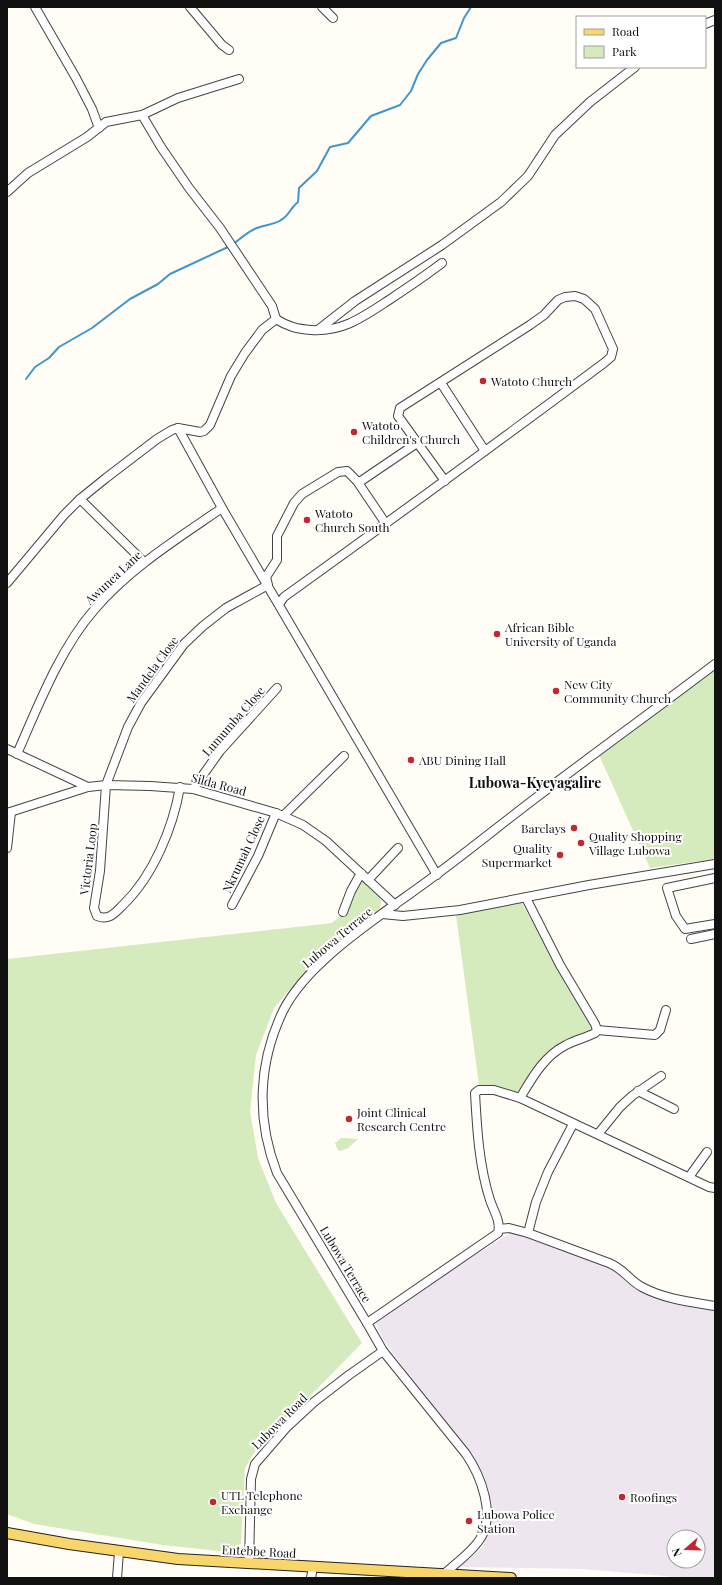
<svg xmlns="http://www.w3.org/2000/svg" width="722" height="1585" font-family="'Playfair Display',serif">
	<rect width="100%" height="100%" fill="#fffdf5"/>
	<path fill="#eee6ef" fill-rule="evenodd" d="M509,1234L518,1235L612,1268L639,1289L677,1303L715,1311V1578H688L582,1569L457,1567L471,1558L483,1546L492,1522V1504L486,1485L466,1451L383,1340L375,1321L420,1289ZM674,1537H698V1561H674Z"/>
	<g fill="#d5ebbd">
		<path d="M715,669V859L650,868L599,755Z"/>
		<path d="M361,878L379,897L381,901L380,908L307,969L274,1008L256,1055L250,1111L258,1158L276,1203L362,1343L254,1453L245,1468L241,1543L236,1548L228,1552L163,1545L34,1524L7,1514V959L332,923L340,916L346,914C352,904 356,889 361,878Z"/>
		<path d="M521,902L593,1028L581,1035L560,1043L529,1073L520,1093L479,1085L456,915Z"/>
		<path d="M341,1138H344L358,1139L348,1148L340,1151L338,1150L335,1143Z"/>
	</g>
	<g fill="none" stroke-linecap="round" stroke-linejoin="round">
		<g stroke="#3f96cf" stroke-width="2">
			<path d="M236,242C243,236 251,229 260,227C267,225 275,224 281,220C289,216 290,208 298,202L299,188L317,171L330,147L348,143L371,116L400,105L411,91L418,74L427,60L441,43L456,38L464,18L471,7"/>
			<path d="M26,379L35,367L49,358L59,347L92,328L130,299L158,284L170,274L228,247"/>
		</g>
		<defs>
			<g id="minor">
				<path d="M35,7L76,78L92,109L99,128"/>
				<path d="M190,7L222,45L229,50"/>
				<path d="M322,7L333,18"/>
				<path d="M705,24L715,20"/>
				<path d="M7,192L28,173L87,137L106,122L142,115L178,98L239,79"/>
				<path d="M276,319C288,327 298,329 311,330C343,332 363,317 389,300C407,288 425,276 442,263"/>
				<path d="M318,330L355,301L442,245L501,202L528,176L555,135L590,102L635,67"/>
				<path d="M441,383L485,451"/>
				<path d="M178,428L222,508L437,875"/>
				<path d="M357,481L386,524"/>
				<path d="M80,499L144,562"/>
				<path d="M7,583L64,515L80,499L106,478L157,439L172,430L178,428L200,432L204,431L210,425L231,376L245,353L262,330L276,319L272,306L220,228L189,188L161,147L142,115"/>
				<path d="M279,604L284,597C391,520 498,442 604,363L611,357L613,349L595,309L584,299L575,296L565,297L558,300L544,315L530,325L400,408L398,416L445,481"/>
				<path d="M7,749L88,787"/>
				<path d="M17,754C38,706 60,649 94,610C130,568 177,539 222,508"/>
				<path d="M180,787C173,828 153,876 123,905C115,913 109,921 97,916L94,908L100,871L106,785L128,727L141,703L184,644L203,626L226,608L268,585L266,577L277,560V536L294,503L302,494L338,472L347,471L357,481H361L417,443"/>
				<path d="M193,789L220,751L277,688"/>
				<path d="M7,813L88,787L106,785L150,786L193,789L276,813L303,825L326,841L395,905"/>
				<path d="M283,816L344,756"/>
				<path d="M7,848L11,812"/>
				<path d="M715,878L667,888L676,916L685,929L715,924"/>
				<path d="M368,880L398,848"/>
				<path d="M232,905L258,856L276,813"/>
				<path d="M343,912L351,891L361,873"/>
				<path d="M382,914L403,916L460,910L589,885L715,864"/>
				<path d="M691,939L715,934"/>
				<path d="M597,1030L655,1035L660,1030L666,1010"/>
				<path d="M638,1091L674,1109"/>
				<path d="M520,1098C532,1078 544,1056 566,1045C575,1040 585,1038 595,1033L597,1030L595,1024L560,965L526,898"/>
				<path d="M598,1134L620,1107L632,1096L661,1076"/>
				<path d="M689,1177L707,1152"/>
				<path d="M499,1229L509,1228L528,1233L609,1263C624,1269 630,1281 642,1287C664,1299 691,1302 715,1306"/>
				<path d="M528,1233L536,1202L548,1172L573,1124"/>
				<path d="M367,1323L498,1233C501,1221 494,1212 490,1200C479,1166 477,1129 475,1093L479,1090H494L520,1098L709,1187L715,1188"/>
				<path d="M249,1563L251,1479L255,1464L287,1427L314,1402L349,1375L383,1351"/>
				<path d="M444,1574C456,1563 472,1552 480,1539C496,1515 481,1476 466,1454L383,1351L367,1323L277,1173C256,1119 258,1063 283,1011C309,958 390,910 437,874C475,846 511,816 549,788C604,746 660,706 715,664"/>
				<path d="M117,1578L119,1552"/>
				<path d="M311,1578L313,1567"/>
			</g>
			<path id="major" d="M7,1533L69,1544L178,1559L511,1578"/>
		</defs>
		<use href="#minor" stroke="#444" stroke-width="10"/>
		<use href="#major" stroke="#222" stroke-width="12"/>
		<use href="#minor" stroke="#fff" stroke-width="8"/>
		<use href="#major" stroke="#f9d66b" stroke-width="10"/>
	</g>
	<g fill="#c4262e" stroke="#fff" stroke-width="1.5">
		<circle cx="483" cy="381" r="4"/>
		<circle cx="354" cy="432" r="4"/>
		<circle cx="307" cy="520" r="4"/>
		<circle cx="497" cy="634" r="4"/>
		<circle cx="556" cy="691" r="4"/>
		<circle cx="411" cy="760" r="4"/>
		<circle cx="574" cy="828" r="4"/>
		<circle cx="581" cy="843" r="4"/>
		<circle cx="560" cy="855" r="4"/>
		<circle cx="349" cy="1119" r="4"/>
		<circle cx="622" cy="1497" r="4"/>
		<circle cx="213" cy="1502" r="4"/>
		<circle cx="469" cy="1521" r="4"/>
	</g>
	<g text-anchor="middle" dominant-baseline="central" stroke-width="4" stroke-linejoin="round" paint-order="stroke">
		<g font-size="12" fill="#111" stroke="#fff" text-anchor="start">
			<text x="491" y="381">Watoto Church</text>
			<text x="362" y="425">Watoto<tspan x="362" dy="14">Children's Church</tspan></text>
			<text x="315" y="513">Watoto<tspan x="315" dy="14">Church South</tspan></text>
			<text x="505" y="627">African Bible<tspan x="505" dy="14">University of Uganda</tspan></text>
			<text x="564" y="684">New City<tspan x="564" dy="14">Community Church</tspan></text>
			<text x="419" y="760">ABU Dining Hall</text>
			<text x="566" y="828" text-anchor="end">Barclays</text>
			<text x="589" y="836">Quality Shopping<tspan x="589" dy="14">Village Lubowa</tspan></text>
			<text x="552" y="848" text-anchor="end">Quality<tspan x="552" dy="14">Supermarket</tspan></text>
			<text x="357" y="1112">Joint Clinical<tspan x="357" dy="14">Research Centre</tspan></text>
			<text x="221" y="1495">UTL Telephone<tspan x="221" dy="14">Exchange</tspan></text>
			<text x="630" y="1497">Roofings</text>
			<text x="477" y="1514">Lubowa Police<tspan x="477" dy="14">Station</tspan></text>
		</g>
		<g font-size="12" fill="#111" stroke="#fff">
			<text transform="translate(113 577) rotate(-43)">Awunea Lane</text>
			<text transform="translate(152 669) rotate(-54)">Mandela Close</text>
			<text transform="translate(233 721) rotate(-49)">Lumumba Close</text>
			<text transform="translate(219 784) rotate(15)">Silda Road</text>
			<text transform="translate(243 854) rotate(-65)">Nkrumah Close</text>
			<text transform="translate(88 859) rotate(-83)">Victoria Loop</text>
			<text transform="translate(337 937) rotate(-40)">Lubowa Terrace</text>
			<text transform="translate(346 1264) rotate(59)">Lubowa Terrace</text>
			<text transform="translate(279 1421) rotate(-45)">Lubowa Road</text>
			<text transform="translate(259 1551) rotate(3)">Entebbe Road</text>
		</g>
		<g font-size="14" font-weight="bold" fill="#111" stroke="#fff">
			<text x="535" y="782">Lubowa-Kyeyagalire</text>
		</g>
	</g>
	<rect width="722" height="1585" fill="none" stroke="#111111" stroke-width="16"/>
	<rect x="576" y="16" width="130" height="52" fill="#ffffff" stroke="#a0a0a0"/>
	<rect x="584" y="29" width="20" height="6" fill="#f9d66b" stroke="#a0a0a0"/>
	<text x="612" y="36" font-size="12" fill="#111111">Road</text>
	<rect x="584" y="46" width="20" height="12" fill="#d5ebbd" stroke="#a0a0a0"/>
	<text x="612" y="56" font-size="12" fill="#111111">Park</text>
	<g transform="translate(686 1549) rotate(250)"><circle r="19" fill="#ffffff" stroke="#a0a0a0"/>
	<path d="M0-3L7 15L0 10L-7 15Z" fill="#c4262e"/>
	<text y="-6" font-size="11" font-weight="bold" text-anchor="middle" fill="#111111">N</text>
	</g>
</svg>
